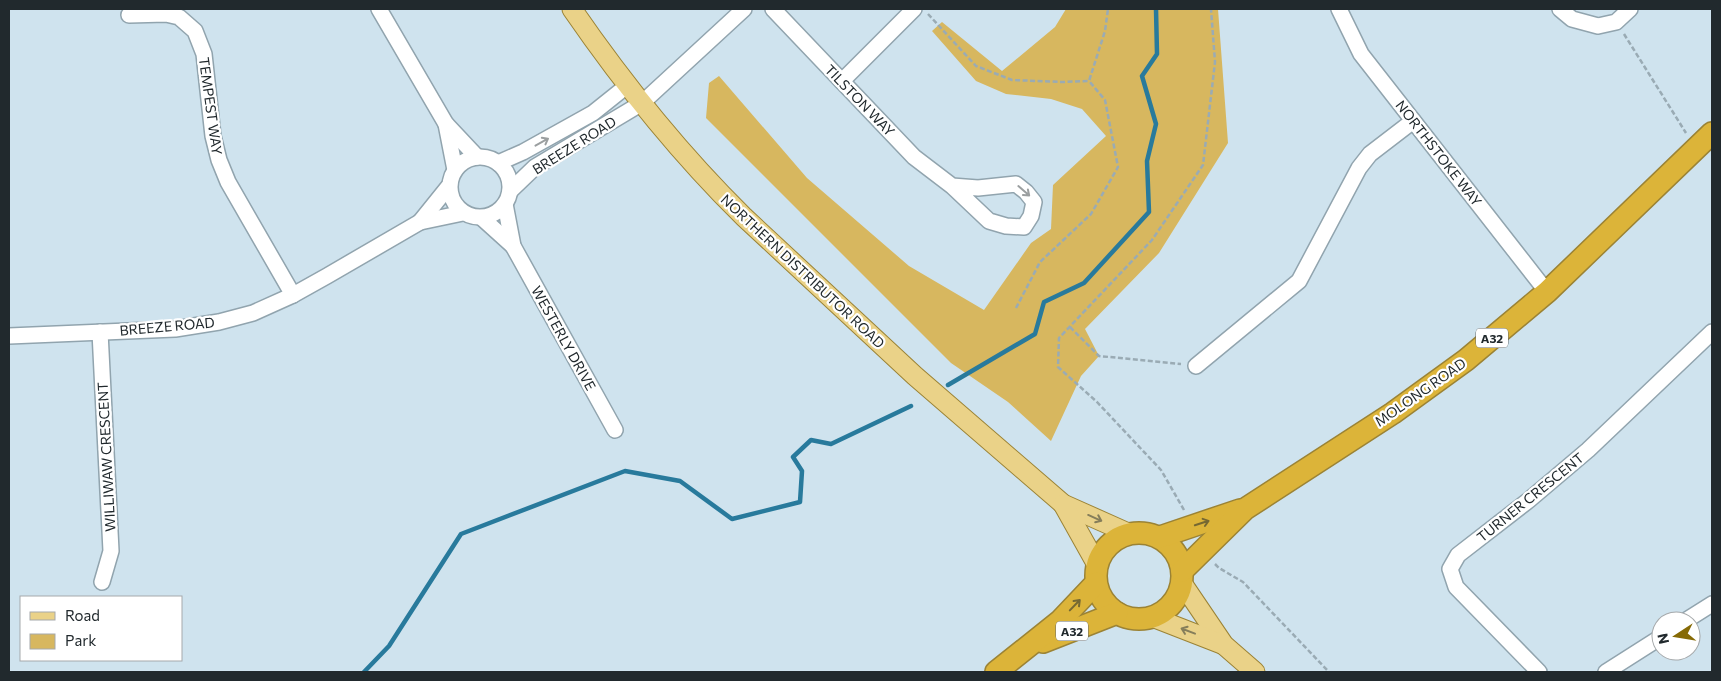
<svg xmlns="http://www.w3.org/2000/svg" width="1721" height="681" font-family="Commissioner,sans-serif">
	<rect width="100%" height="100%" fill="#cfe3ee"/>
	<path fill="#d7b75f" d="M1066,9H1218L1228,143L1159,253L1085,329L1099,356L1081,376L1051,441L1008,402L951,363L706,118L709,83L719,76L807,178L909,266L984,310L1031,243L1051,229L1053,185L1106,136L1082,109L1051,99L1006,94L976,81L932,31L942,22L1002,71L1055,27Z"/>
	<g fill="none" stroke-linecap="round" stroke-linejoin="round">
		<g stroke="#287a9c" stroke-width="4.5">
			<path d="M948,385L1035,334L1044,302L1084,283L1149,212L1147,161L1156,124L1142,76L1157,54L1156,9"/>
			<path d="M364,672L389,646L461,534L625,471L680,481L732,519L800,502L802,471L793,457L811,440L831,444L911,406"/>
		</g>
		<defs>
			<g id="minor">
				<path d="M379,9L446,124L477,157"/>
				<path d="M773,9L914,157L952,186L989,221L1006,226L1024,227L1031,216L1034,202L1026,192L1016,184L978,188L952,186"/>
				<path d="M1339,9L1361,54L1547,292"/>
				<path d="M1560,9L1572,19L1598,26L1616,22L1630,9"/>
				<path d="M129,15L166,14L179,17L195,31L204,54L213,136L219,160L228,182L293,295"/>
				<path d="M842,81L914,9"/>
				<path d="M446,124L455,170"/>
				<circle cx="480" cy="187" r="30"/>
				<path d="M498,163L523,152L593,113L628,85"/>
				<path d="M510,191L535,167L642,103L744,9"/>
				<path d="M505,204L513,246L615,430"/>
				<path d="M482,218L513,246"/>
				<path d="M420,222L449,186"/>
				<path d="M100,332L111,551L102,582"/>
				<path d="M9,336L175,329L219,322L253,313L293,295L327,276L420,222L463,213"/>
				<path d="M1196,366L1299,281L1359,168L1370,154L1413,121"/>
				<path d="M1685,621L1712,604"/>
				<path d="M1539,672L1456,587L1450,569L1458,555L1529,500L1588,450L1712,332"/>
				<path d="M1606,672L1661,637"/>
			</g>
			<g id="major">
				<path d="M572,9C623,83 680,154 744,217L915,376L1063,504L1128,533"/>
				<path d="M1063,504L1096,563"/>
				<path d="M1182,583L1224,645L1255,672"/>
				<path d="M1152,617L1224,645"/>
			</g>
			<g id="highway">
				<circle cx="1139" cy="576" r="43"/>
				<path d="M1160,537L1240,510"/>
				<path d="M1182,571L1245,509L1393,413L1466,360L1547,292L1712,133"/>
				<path d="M1043,642L1117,613"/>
				<path d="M996,672L1060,621L1096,583"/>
			</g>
		</defs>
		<use href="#minor" stroke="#91a4ae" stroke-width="18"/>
		<use href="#major" stroke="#9b8335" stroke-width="21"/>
		<use href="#highway" stroke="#9b8335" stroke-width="24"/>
		<g stroke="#9aabb4" stroke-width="2.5" stroke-dasharray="5 2.5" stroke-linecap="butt">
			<path d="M928,14L976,66L1012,80L1062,82L1089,81L1105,31L1108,9"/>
			<path d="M1624,34L1686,133"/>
			<path d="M1016,308L1040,262L1091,214L1118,167L1105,100L1089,81"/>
			<path d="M1070,327L1099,356L1181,364"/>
			<path d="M1184,510L1161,470L1097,402L1058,367L1059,338L1152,240L1203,165L1215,62L1211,9"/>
			<path d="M1215,564L1219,568L1243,582L1329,672"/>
		</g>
		<use href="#minor" stroke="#fff" stroke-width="15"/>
		<use href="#major" stroke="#ead288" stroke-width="19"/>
		<use href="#highway" stroke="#dcb439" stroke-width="21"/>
	</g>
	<defs><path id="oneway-shaft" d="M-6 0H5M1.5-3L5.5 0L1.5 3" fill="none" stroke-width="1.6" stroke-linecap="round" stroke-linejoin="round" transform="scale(1.25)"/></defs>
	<g stroke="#9b9fa0">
		<use href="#oneway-shaft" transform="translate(542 142) rotate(-29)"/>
		<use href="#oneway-shaft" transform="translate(1024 191) rotate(41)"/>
	</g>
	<g stroke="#867e5a">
		<use href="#oneway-shaft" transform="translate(1095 518) rotate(24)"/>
		<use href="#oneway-shaft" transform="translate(1188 631) rotate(-159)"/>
	</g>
	<g stroke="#756832">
		<use href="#oneway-shaft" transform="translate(1202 523) rotate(-18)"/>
		<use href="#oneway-shaft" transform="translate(1075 605) rotate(-46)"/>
	</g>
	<g text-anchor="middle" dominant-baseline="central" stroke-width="4.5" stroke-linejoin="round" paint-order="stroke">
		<g fill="#fff" stroke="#64696c" stroke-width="1">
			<rect x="1476" y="328.5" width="32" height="19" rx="4"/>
			<rect x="1056" y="621.5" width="32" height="19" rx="4"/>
		</g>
		<g font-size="12" font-weight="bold" fill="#21292d">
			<text x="1492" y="338">A32</text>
			<text x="1072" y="631">A32</text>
		</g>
		<g font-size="14" fill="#21292d" stroke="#fff">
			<text transform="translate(860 100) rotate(46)">TILSTON WAY</text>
			<text transform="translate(211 106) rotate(82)">TEMPEST WAY</text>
			<text transform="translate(574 145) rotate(-32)">BREEZE ROAD</text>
			<text transform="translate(1439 153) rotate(52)">NORTHSTOKE WAY</text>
			<text transform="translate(803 271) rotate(43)">NORTHERN DISTRIBUTOR ROAD</text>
			<text transform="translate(167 326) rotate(-5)">BREEZE ROAD</text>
			<text transform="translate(564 338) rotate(61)">WESTERLY DRIVE</text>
			<text transform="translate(1420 392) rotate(-35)">MOLONG ROAD</text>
			<text transform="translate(106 457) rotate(-93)">WILLIWAW CRESCENT</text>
			<text transform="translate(1530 497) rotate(-39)">TURNER CRESCENT</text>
		</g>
	</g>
	<rect width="1721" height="681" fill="none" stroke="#21292d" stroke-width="20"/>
	<rect x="20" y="596" width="162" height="65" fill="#ffffff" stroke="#a6a9ab"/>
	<rect x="30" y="612" width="25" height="8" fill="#ead288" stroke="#a6a9ab"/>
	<text x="65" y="621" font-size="15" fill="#21292d">Road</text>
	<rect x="30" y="634" width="25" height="15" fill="#d7b75f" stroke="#a6a9ab"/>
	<text x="65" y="646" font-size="15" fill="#21292d">Park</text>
	<g transform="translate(1676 636) rotate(258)"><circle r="24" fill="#ffffff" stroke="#a6a9ab"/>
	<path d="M0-4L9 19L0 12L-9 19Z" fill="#866a05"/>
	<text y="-8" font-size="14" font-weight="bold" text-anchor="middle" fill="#21292d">N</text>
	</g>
</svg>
